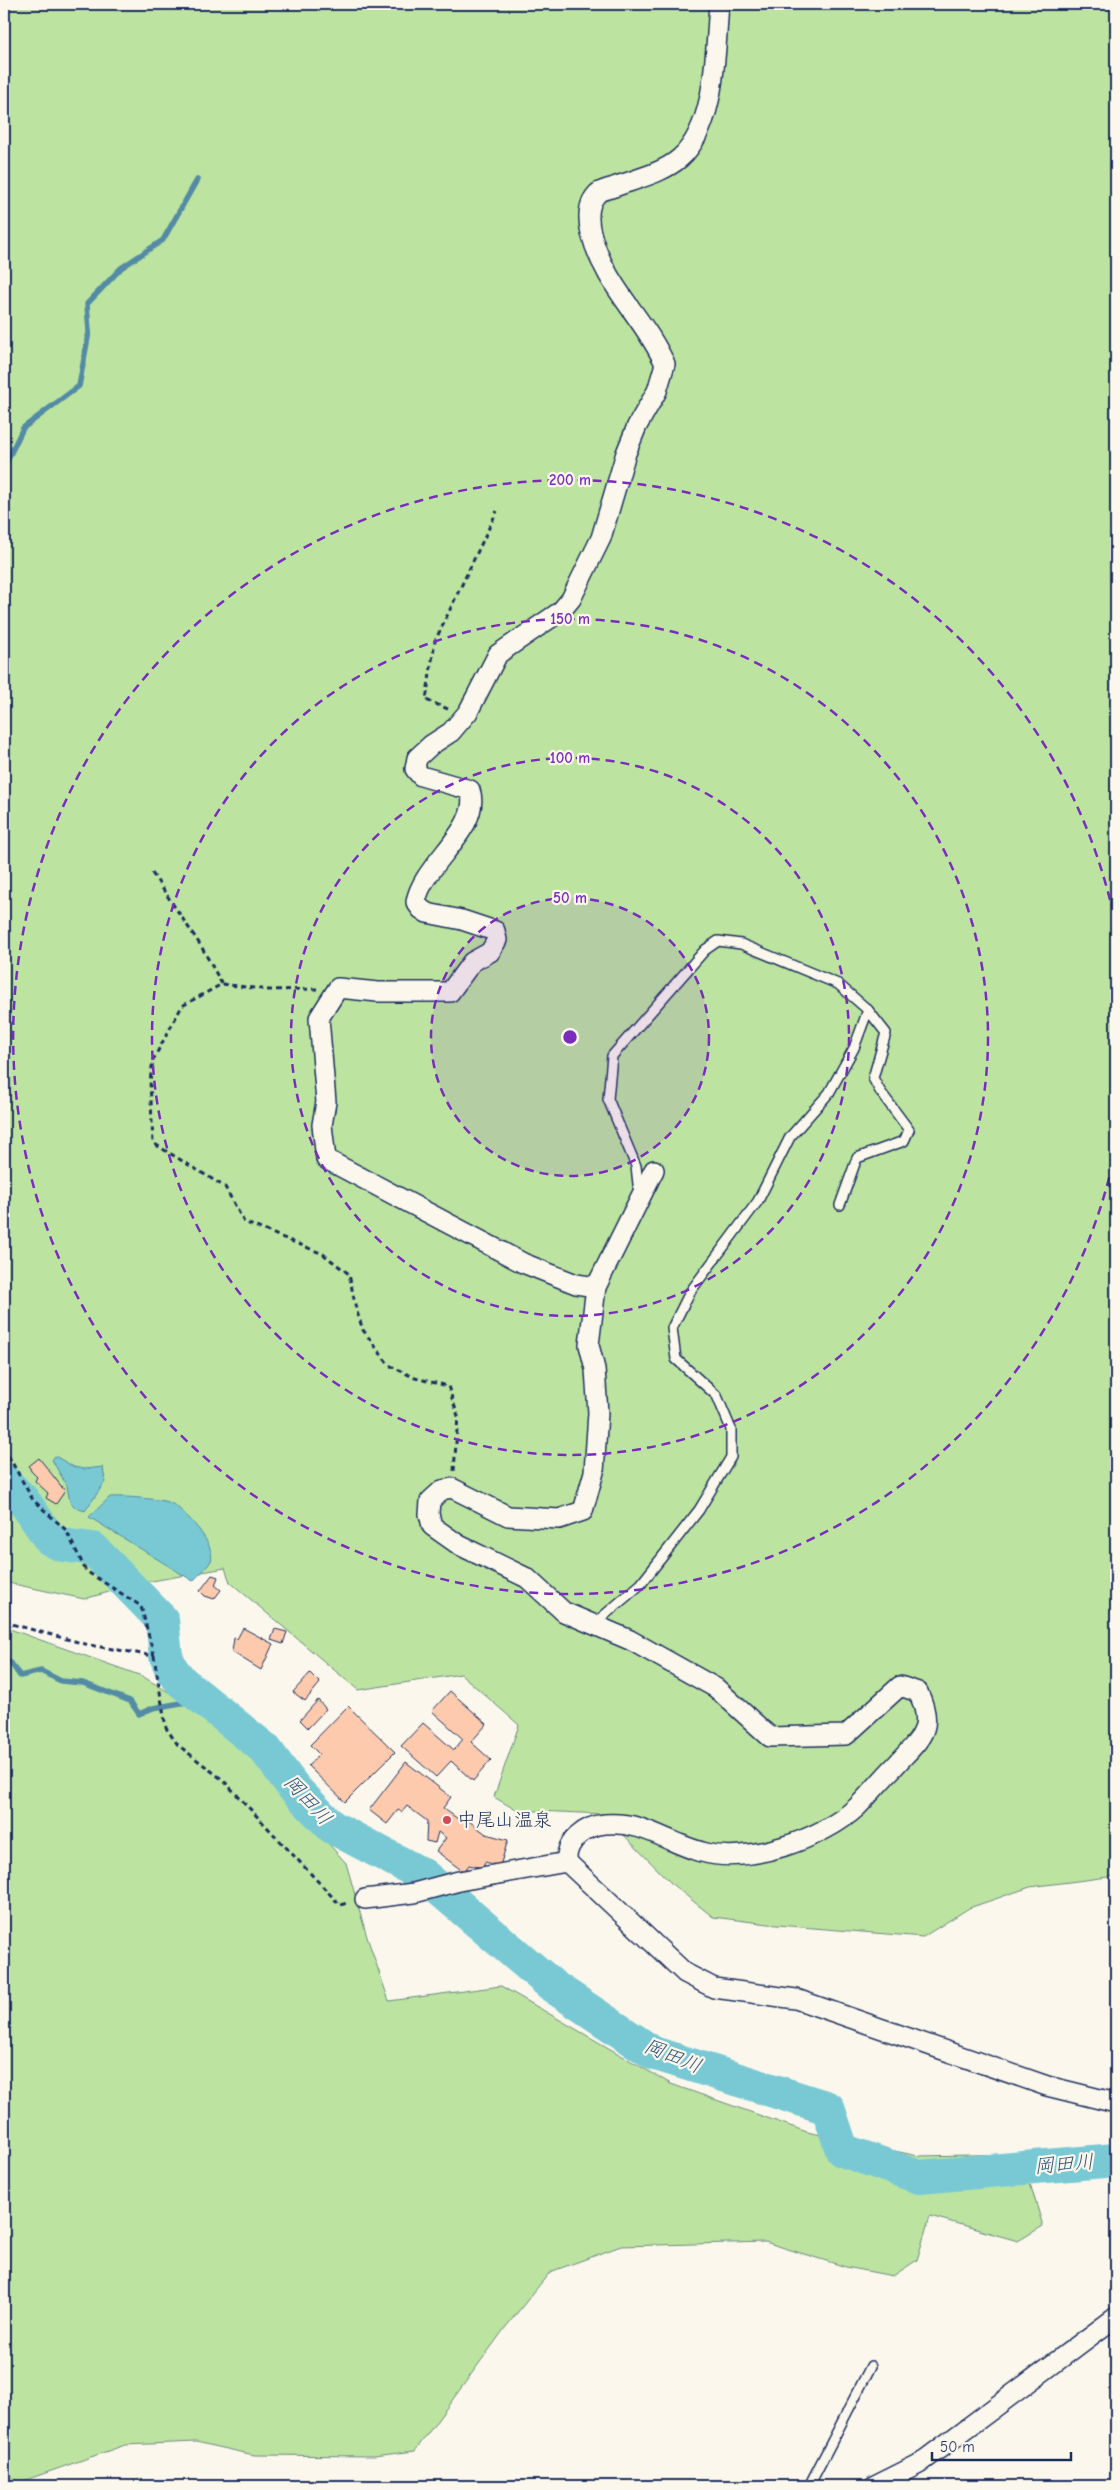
<svg xmlns="http://www.w3.org/2000/svg" width="1120" height="2490" font-family="'Comic Neue','Klee One',sans-serif">
	<rect width="100%" height="100%" fill="#fbf7ec"/>
	<filter id="ink" filterUnits="userSpaceOnUse"><feTurbulence type="fractalNoise" baseFrequency=".02" numOctaves="2"/><feDisplacementMap in="SourceGraphic" scale="10" xChannelSelector="R" yChannelSelector="G"/><feConvolveMatrix kernelMatrix="1 2 1 2 8 2 1 2 1" color-interpolation-filters="sRGB"/></filter>
	<g filter="url(#ink)">
		<g fill="#bce4a0" stroke="#6c8a7f">
			<path d="M4,4H1116V1876L1030,1887L969,1908L923,1937L777,1925L713,1917L673,1885L603,1814L516,1810L494,1797L519,1725L461,1674L358,1690L230,1582L225,1568L141,1583L84,1599L4,1582Z"/>
			<path d="M4,1627L142,1676L217,1721L346,1863L367,1937L389,2001L501,1986L671,2084L807,2132L918,2156L1021,2154L1043,2226L1018,2241L930,2216L917,2260L893,2276L846,2267L765,2242L621,2246L550,2272L505,2328L415,2451L374,2456L254,2455L196,2442L125,2445L20,2482L4,2473Z"/>
		</g>
		<g fill="#79c9d5" stroke="#538ba5">
			<path d="M55,1456L74,1467L84,1469L103,1467L105,1482L85,1511L76,1508L70,1502L67,1486L52,1460Z"/>
			<path d="M110,1497C122,1496 162,1499 171,1503C184,1510 217,1545 211,1561C207,1568 198,1575 193,1581L89,1517Z"/>
		</g>
		<g fill="none" stroke-linecap="round" stroke-linejoin="round">
			<g stroke="#538ba5" stroke-width="5.5">
				<path d="M4,467L23,428L79,386L89,332L87,304L121,268L163,240L197,180"/>
				<path d="M4,1660L11,1663L20,1676L41,1671L61,1681L83,1683L130,1701L139,1714L153,1708L203,1699"/>
			</g>
			<path stroke="#79c9d5" stroke-width="34" d="M4,1481L23,1500L50,1539L62,1545L93,1549L162,1620L166,1656L172,1670L182,1682L265,1749L294,1788L332,1827L423,1875L554,1987L653,2053L828,2108L842,2150L919,2177L1116,2160"/>
		</g>
		<g fill="#fdcaad" stroke="#1b2f5e">
			<path d="M39,1458L65,1491L56,1504L46,1498L48,1493L35,1481L37,1477L31,1471L29,1466Z"/>
			<path d="M212,1575L218,1577L215,1585L221,1590L214,1599L205,1596L200,1591Z"/>
			<path d="M243,1628L273,1644L261,1670L232,1652L234,1638L237,1639Z"/>
			<path d="M275,1629L287,1632L283,1644L271,1640Z"/>
			<path d="M310,1673L320,1683L305,1701L293,1692Z"/>
			<path d="M450,1691L487,1724L471,1742L491,1760L473,1781L451,1761L436,1777L401,1746L423,1723L454,1750L463,1739L432,1711Z"/>
			<path d="M318,1700L326,1709L308,1728L300,1720Z"/>
			<path d="M348,1706L395,1752L345,1802L308,1766L319,1754L310,1745Z"/>
			<path d="M406,1762L451,1797L443,1808L458,1819L461,1815L486,1834L508,1840L500,1866L485,1862L483,1868L469,1865L464,1872L436,1851L446,1838L438,1832L435,1843L426,1841L427,1821L407,1806L402,1812L398,1810L387,1824L369,1810Z"/>
		</g>
		<g fill="none" stroke-linecap="round" stroke-linejoin="round">
			<defs>
				<g id="lane">
					<path d="M639,1193L636,1166L608,1099L612,1056L705,950L718,941L741,944L838,984L868,1010"/>
					<path d="M594,1624L641,1584L699,1510L731,1457V1429L717,1396L676,1359L672,1328L690,1292L758,1201L790,1137L829,1093L854,1048L868,1010L886,1033L873,1078L880,1091L909,1130L904,1141L857,1158L840,1205"/>
					<path d="M809,2486L871,2366"/>
				</g>
				<g id="street">
					<path d="M596,1287L576,1284L523,1263L326,1159L322,1125L326,1102L319,1018L338,988L378,992H450L472,962L490,952L497,940L495,931L462,920L427,913L421,909L416,902C422,864 483,828 470,790L421,776L415,769L417,758L431,745L451,732L468,712L498,654L561,611L571,599L601,538L626,453L637,426L657,391L665,364C644,317 605,287 591,233C588,221 587,204 597,194C601,190 609,189 614,187C636,179 663,173 680,158C717,125 715,50 719,4"/>
					<path d="M567,1862C565,1841 585,1826 605,1824C645,1821 667,1843 702,1852C747,1865 823,1839 857,1807C870,1794 882,1779 895,1766C920,1738 936,1730 918,1692L900,1686L846,1735L770,1737L716,1688L630,1640L564,1612L527,1578L459,1545L432,1526L429,1514L430,1501L442,1490L452,1488L508,1516L559,1519L583,1511L594,1472L598,1413L595,1369L589,1345L596,1287L654,1170"/>
					<path d="M365,1899L414,1893L459,1881L567,1862L685,1973L714,1988L796,1999L1047,2086L1116,2103"/>
					<path d="M875,2486L919,2464L1116,2317"/>
				</g>
			</defs>
			<use href="#lane" stroke="#1b2f5e" stroke-width="12"/>
			<use href="#street" stroke="#1b2f5e" stroke-width="22"/>
			<g stroke="#1b2f5e" stroke-width="3" stroke-dasharray="5 4" stroke-linecap="butt">
				<path d="M448,709L426,700L435,641L497,511"/>
				<path d="M152,873L201,946L222,984"/>
				<path d="M317,989L269,990L222,984L182,1006L153,1060L150,1081L153,1143L225,1187L244,1222L323,1254L349,1274L356,1309L363,1330L389,1365L415,1378L448,1386L458,1416L454,1471"/>
				<path d="M4,1448L33,1500L66,1530L86,1571L141,1606L154,1656"/>
				<path d="M4,1622L89,1645L154,1656L166,1728L178,1745L223,1780L340,1905L347,1903"/>
			</g>
			<use href="#lane" stroke="#fbf7ec" stroke-width="9"/>
			<use href="#street" stroke="#fbf7ec" stroke-width="19"/>
		</g>
	</g>
	<circle cx="570" cy="1037" r="139" fill="#7b2cbf" fill-opacity=".12"/>
	<g fill="none" stroke="#7b2cbf" stroke-width="2.5" stroke-dasharray="9 6">
		<circle cx="570" cy="1037" r="139"/>
		<circle cx="570" cy="1037" r="279"/>
		<circle cx="570" cy="1037" r="418"/>
		<path d="M1116 1148A557 557 0 1 1 1116 926"/>
	</g>
	<circle fill="#d1495b" stroke="#fbf7ec" stroke-width="2" cx="447" cy="1820" r="5"/>
	<g text-anchor="middle" dominant-baseline="central" stroke-width="4.5" stroke-linejoin="round" paint-order="stroke">
		<g font-size="19" fill="#1b2f5e" stroke="#fbf7ec" text-anchor="start">
			<text x="457" y="1820">中尾山温泉</text>
		</g>
		<g font-size="20" font-style="italic" fill="#32567c" stroke="#fbf7ec">
			<text transform="translate(308 1800) rotate(47)">岡田川</text>
			<text transform="translate(673 2056) rotate(22)">岡田川</text>
			<text transform="translate(1064 2164) rotate(-5)">岡田川</text>
		</g>
	</g>
	<circle cx="570" cy="1037" r="8" fill="#7b2cbf" stroke="#fbf7ec" stroke-width="2.5"/>
	<g font-size="15" text-anchor="middle" font-weight="bold" fill="#7b2cbf" stroke="#fbf7ec" stroke-width="4.5" stroke-linejoin="round" paint-order="stroke">
		<text x="570" y="485">200 m</text>
		<text x="570" y="624">150 m</text>
		<text x="570" y="763">100 m</text>
		<text x="570" y="903">50 m</text>
	</g>
	<rect width="1120" height="2490" fill="none" stroke="#fbf7ec" stroke-width="20"/>
	<rect x="10" y="10" width="1100" height="2470" fill="none" stroke="#1b2f5e" stroke-width="2" filter="url(#ink)"/>
	<path d="M932 2452v8h139v-8" fill="none" stroke="#1b2f5e" stroke-width="2.5"/>
	<text x="940" y="2452" font-size="15" fill="#1b2f5e" stroke="#fbf7ec" stroke-width="4" paint-order="stroke">50 m</text>
</svg>
